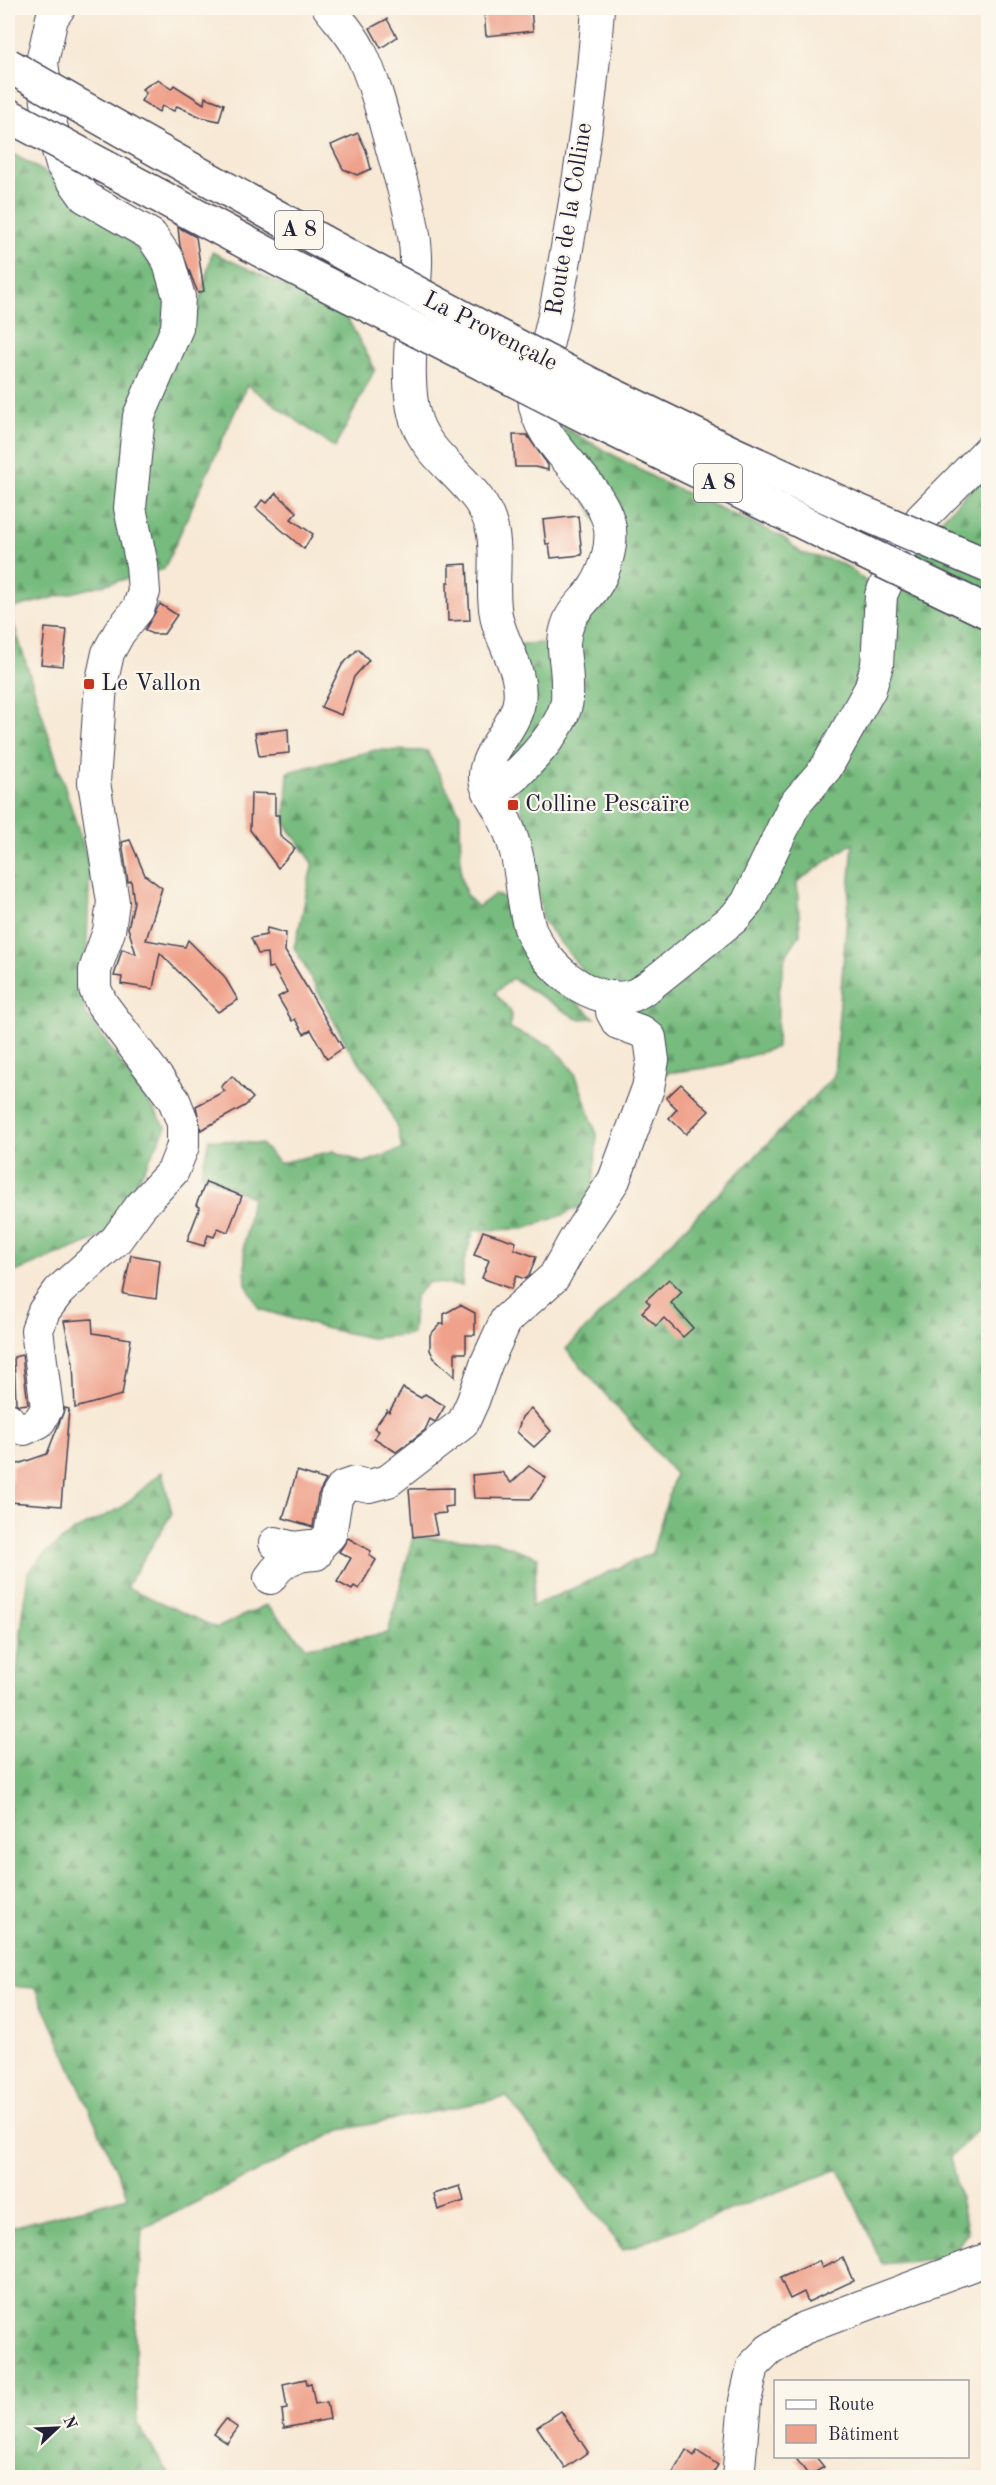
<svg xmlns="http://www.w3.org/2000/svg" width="996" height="2485" font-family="'Old Standard TT',serif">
	<defs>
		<pattern id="forest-firs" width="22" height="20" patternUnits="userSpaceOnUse" patternTransform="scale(1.5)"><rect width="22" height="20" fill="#77bb7e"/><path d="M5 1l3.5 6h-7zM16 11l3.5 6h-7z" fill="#619868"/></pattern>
	</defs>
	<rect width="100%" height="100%" fill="#fbf7ec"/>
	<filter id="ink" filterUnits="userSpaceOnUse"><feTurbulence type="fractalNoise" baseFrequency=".0167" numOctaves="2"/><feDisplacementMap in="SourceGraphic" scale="12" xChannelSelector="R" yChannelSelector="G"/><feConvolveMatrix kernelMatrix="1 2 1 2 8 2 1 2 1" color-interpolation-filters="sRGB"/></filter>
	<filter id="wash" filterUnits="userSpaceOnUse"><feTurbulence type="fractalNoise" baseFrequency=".008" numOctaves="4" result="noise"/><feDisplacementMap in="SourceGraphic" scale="24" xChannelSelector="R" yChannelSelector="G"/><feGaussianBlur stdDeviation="1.35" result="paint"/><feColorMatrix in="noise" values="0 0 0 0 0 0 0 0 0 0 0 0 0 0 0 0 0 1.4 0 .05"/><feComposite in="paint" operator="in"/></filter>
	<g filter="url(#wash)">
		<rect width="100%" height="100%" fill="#f7e9d5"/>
		<g fill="url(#forest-firs)" stroke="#4c6e5c" stroke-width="1.5">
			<path d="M8,151L94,201L197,314L212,252L345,314L375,369L335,448L247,385L164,569L9,609L90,867L84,1011L166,1127L111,1233L8,1275Z"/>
			<path d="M546,418L662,482L783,537L801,553L835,561L846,566L862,578L874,590L988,471V2119L950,2158L968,2232L949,2258L882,2264L839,2169L623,2250L507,2097L341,2130L142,2229L135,2336L137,2424L171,2477L8,2478V2228L128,2197L36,1988L8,1986V1748L28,1572L46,1553L74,1531L121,1508L162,1472L172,1513L126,1587L217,1628L266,1605L307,1647L388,1633L413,1537L494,1541L538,1557L531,1607L652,1553L675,1474L566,1349L834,1076L853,843L797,882L800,934L785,957L778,999L777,1047L716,1067L665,1073L543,921L532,854L509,757L516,735L521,644L576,642L616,562Z"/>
			<path d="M375,750L427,751L460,814L461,875L466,895L478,907L495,894L515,903L536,967L595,1018L577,1019L512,978L495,993L511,1012L510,1029L552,1046L575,1073L597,1135L592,1200L563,1215L523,1229L474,1230L463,1264L462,1286L429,1282L415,1296L412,1334L371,1338L328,1329L259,1309L246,1284L244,1246L252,1197L201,1174L209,1139L261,1144L279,1163L334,1151L363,1163L402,1149L398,1130L379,1089L348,1047L294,947C303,920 305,892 313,863L285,823L288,772Z"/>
		</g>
		<g id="blocks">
			<g fill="#efa18b">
				<path d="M488,8H531L533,31L486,36L484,12L489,11Z"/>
				<path d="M387,19L397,37L381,48L370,28Z"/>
				<path d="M158,79L171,89L174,85L204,104L205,97L224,104L219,121L201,117L177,106L174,111L162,106L159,112L141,101L146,93L142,89Z"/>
				<path d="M358,133L366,150L371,169L357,175L343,169L331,145Z"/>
				<path d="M178,227L196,237L204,291L198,293L192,278L180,246Z"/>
				<path d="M513,435H527L548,465V470L535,467H515Z"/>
				<path d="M276,493L297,512L291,519L313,534L304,549L256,508L262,500L267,503Z"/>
				<path d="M578,516L582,555L551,558L549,544H546L543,520Z"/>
				<path d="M467,564L470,620L448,621L447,582H449V565Z"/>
				<path d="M160,604L177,615L164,634H152L145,630Z"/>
				<path d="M45,628L67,630L63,666L41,664Z"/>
				<path d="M358,649L369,660L354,677L341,715L321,707L342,665Z"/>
				<path d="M288,729L289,753L259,756L255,733Z"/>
				<path d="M251,793L275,794V815H279L280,836L295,848L278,868L250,830Z"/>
				<path d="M130,840L145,875L162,888L146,940L185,947L188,940L224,976L238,1000L218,1012L160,953L153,989L121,984L122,977L114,976L122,949L136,954L128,928L134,902L131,881L128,882L122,842Z"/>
				<path d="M267,928L286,933L285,951L343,1048L327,1059L311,1030L304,1034L295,1019L292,1021L278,997L287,992L273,967L268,968L267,953L258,954L251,938L266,935Z"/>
				<path d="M232,1076L253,1098L245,1106L201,1130L196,1106L225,1091L221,1087Z"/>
				<path d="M681,1084L709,1111L686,1134L669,1118L677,1109L666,1098Z"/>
				<path d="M206,1182L242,1196L228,1232L218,1228L214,1237L208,1235L204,1246L187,1241L200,1207L196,1205Z"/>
				<path d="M483,1231L516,1242L514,1249L536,1257L529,1276L525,1279L516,1276L511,1289L482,1278L489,1260L474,1255Z"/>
				<path d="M131,1255L160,1260L156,1299L123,1294Z"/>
				<path d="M669,1279L682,1292L671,1303L693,1328L683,1337L664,1318L656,1326L642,1312L650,1304L646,1300Z"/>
				<path d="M460,1305L475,1313V1335H466V1353H455V1377L434,1358L430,1350V1335L440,1324H444V1314Z"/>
				<path d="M92,1319L93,1333L131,1339L122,1395L75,1408L73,1363L64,1321Z"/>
				<path d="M22,1355L28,1404L19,1405L16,1403L14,1357Z"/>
				<path d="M403,1388L421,1398L425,1394L445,1406L436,1421L435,1422L430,1419L425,1430L396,1452L374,1438L379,1431L374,1428L387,1410L389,1412Z"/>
				<path d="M65,1408L69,1409L61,1506L10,1502L12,1466L47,1454Z"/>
				<path d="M531,1408L551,1431L534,1447L517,1432L522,1417Z"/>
				<path d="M529,1466L546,1478L531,1499L474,1498L472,1475L502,1472L511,1483Z"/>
				<path d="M297,1471L326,1480L318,1495L313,1527L283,1518Z"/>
				<path d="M453,1488V1506L445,1507L446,1513L433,1514L437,1534L413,1537L409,1489Z"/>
				<path d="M348,1538L371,1551L369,1555L376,1560L359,1589L354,1586L352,1590L337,1582L351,1558L339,1552Z"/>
				<path d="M460,2186L464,2201L438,2210L434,2194Z"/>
				<path d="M843,2258L853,2281L808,2302L804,2292L790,2299L780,2278L819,2261L822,2268Z"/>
				<path d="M306,2379L307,2384L311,2383L315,2404L327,2402L330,2419L284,2428L282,2410L287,2409L283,2384Z"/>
				<path d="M561,2411L588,2452L565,2468L537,2427Z"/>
				<path d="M225,2419L238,2428L227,2443L214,2434Z"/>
				<path d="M686,2450L694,2456L697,2451L718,2465L710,2478H670Z"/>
				<path d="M795,2457H816L824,2467L809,2476Z"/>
			</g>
		</g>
	</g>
	<g filter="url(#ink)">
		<use href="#blocks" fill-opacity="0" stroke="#424052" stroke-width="1.5"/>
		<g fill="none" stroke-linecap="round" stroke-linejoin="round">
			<defs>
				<g id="minor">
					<path d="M329,8C339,21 352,34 359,49C377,85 385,125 396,163C405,195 417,231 416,264C415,308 402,384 417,423C433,466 485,485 493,534C498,563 490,591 497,620C504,647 524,673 519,702C515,728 483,754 485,779C486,791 497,804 502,815C508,826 513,840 516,852C523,878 522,906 531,931C545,966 593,1009 634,995C639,993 644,989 649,986L734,918L747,903L794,805L826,768L870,689L877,665L881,595L899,555L921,519L988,451"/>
					<path d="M491,794C516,779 559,734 566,705C568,699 567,690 567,683C567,658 559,646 569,621C574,608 587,599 594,588C605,572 614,543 609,523C596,476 536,445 534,397C533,386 540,372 543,361C549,338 555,315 559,291C577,198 592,102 598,8"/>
					<path d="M8,1419L10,1424L24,1429L39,1422L47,1408L37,1330L44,1311L59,1291L116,1240L140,1207L173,1171L183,1146V1123L174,1100L102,1004L95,989V970L109,931L113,902L94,782L101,685L108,653L119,633L138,609L144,592L142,565L130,508L139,416L177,328L179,297L168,260L151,235L85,197L62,165L49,118L42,62L52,18L59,8"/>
					<path d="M275,1543L293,1548L320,1545L330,1535L336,1498L343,1487L355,1483L369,1486L388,1481L463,1423L473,1401L486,1364L506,1320L554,1277L574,1241L614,1180L648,1088L653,1060L650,1038L643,1032L618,1023L612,1012L613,997"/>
					<path d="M270,1578C282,1560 294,1555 316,1554"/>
					<path d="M738,2478L745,2401L753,2366L769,2350L804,2328L988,2259"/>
				</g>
				<g id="highway">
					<path d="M596,387L730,452L856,510"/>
					<path d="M589,418L849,545"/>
				</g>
			</defs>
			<use href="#minor" stroke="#424052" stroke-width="34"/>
			<use href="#highway" stroke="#424052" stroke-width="36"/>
			<use href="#minor" stroke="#fff" stroke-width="32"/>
			<use href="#highway" stroke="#fff" stroke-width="33"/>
			<defs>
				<g id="highway-bridge">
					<path d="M8,65C202,177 397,285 596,387"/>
					<path d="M8,115L279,260L589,418"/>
					<path d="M856,510L988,566"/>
					<path d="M849,545L988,612"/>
				</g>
			</defs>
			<use href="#highway-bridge" stroke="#424052" stroke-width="36" stroke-linecap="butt"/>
			<use href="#highway-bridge" stroke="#fff" stroke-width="33"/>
		</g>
	</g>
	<g fill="#c8321e" stroke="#fbf7ec" stroke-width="2">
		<rect x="83" y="678" width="12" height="12" rx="3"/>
		<rect x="507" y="799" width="12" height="12" rx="3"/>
	</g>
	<g text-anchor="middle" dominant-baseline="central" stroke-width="4.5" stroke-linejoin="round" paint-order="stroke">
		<g fill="#fbf7ec" stroke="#636270" stroke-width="1.5">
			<rect x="275" y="211" width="48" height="38" rx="4.5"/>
			<rect x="694" y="464" width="48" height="38" rx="4.5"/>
		</g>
		<g font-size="22" font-weight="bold" fill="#22223b">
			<text x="299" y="230">A 8</text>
			<text x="718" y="483">A 8</text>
		</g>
		<g font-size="24" fill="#22223b" stroke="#fbf7ec">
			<text transform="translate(570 219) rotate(-81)">Route de la Colline</text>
			<text transform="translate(490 332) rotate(27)">La Provençale</text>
		</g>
		<g font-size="24" fill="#22223b" stroke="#fbf7ec" text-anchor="start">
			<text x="101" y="684">Le Vallon</text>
			<text x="525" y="805">Colline Pescaïre</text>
		</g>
	</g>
	<rect width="996" height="2485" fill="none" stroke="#fbf7ec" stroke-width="30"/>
	<rect x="774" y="2380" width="195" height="78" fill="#fbf7ec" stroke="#a4a2a5" stroke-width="1.5"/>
	<rect x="786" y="2400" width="30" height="9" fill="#ffffff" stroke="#a4a2a5" stroke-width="1.5"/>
	<text x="828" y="2410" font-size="18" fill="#22223b">Route</text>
	<rect x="786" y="2425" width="30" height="18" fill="#efa18b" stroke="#a4a2a5" stroke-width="1.5"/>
	<text x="828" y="2440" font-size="18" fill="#22223b">Bâtiment</text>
	<g transform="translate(57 2428) rotate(67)" stroke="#fbf7ec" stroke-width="4.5" paint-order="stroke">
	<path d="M0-4.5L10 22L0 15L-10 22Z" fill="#22223b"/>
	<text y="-9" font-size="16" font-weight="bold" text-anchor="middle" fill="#22223b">N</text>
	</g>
</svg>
